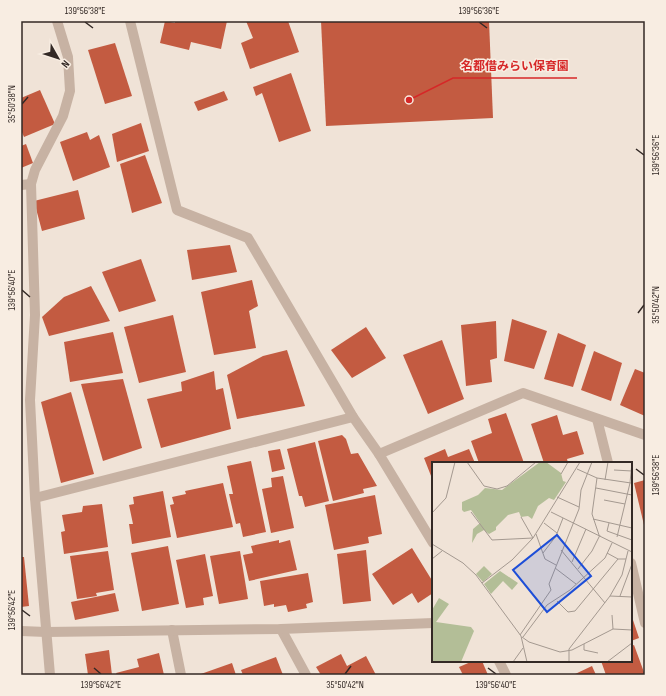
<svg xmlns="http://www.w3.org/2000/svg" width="666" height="696" font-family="'Sofia Sans Condensed','Noto Sans JP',sans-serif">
	<rect width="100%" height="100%" fill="#f0e3d7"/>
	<g fill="#c35b41">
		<path d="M165,21L175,23V21H227L221,49L191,42L189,50L160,43Z"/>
		<path d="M246,21H288L299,52L250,69L241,43L253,38Z"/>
		<path d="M321,21H489L493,118L326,126Z"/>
		<path d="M115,43L132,96L105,104L88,50Z"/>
		<path d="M291,73L311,131L279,142L262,93L256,96L253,87Z"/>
		<path d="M40,90L55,124L24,137L21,130V98Z"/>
		<path d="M224,91L228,100L198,111L194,102Z"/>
		<path d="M141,123L149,151L117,162L112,134Z"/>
		<path d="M87,132L90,140L99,135L110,167L73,181L60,142Z"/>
		<path d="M26,144L33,163L21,168V146Z"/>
		<path d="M145,155L162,203L132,213L120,164Z"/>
		<path d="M78,190L85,219L42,231L34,201Z"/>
		<path d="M230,245L237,272L192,280L187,250Z"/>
		<path d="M141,259L156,301L119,312L102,272Z"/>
		<path d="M252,280L258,306L249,311L256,348L214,355L201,292Z"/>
		<path d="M91,286L110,321L49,336L42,317L64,297Z"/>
		<path d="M173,315L186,372L139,383L124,327Z"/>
		<path d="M512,319L547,331L534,369L504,361Z"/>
		<path d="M496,321L497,358L490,360L492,382L466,386L461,325Z"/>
		<path d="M366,327L386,358L352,378L331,350Z"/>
		<path d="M113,332L123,373L70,382L64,342Z"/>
		<path d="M558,333L586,345L573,387L544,379Z"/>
		<path d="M442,340L464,399L428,414L403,355Z"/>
		<path d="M287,350L305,406L237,419L227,375L263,356Z"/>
		<path d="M594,351L622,363L611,401L581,390Z"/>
		<path d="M635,369L645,373V416L620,405Z"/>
		<path d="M214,371L216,390L223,388L231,429L161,448L147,399L182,391L181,382Z"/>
		<path d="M123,379L142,448L103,461L81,384Z"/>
		<path d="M71,392L94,474L61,483L41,402Z"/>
		<path d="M506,413L524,463H479L471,441L492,433L488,419Z"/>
		<path d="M557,415L563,435L577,431L584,454L567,459L568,463H544L531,424Z"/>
		<path d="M342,435L346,439L351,454L358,453L377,486L363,489L364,493L333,501L318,441Z"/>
		<path d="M315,442L329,501L305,507L302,496H299L287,449Z"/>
		<path d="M280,449L285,469L272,472L268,451Z"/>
		<path d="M445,449L448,457L469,449L475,463H433V481L424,458Z"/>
		<path d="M251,461L266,532L243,537L240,523L236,524L229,494H233L227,466Z"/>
		<path d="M283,476L294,528L271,533L262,489L272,487L271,478Z"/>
		<path d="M645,480V525H644L634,483Z"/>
		<path d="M223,483L233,527L177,538L170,505L174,504L172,497L186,494L185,491Z"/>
		<path d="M163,491L171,537L132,544L129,524H133L129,505L134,504L133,497Z"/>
		<path d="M375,495L382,534L368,537L369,543L334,550L325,505Z"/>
		<path d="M102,504L108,547L64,554L61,532L65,531L62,515L82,512L83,506Z"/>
		<path d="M279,540V543L290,540L297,570L249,581L243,555L253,553L251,546Z"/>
		<path d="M168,546L179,604L142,611L131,553Z"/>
		<path d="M412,548L433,582V593L418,603L412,593L393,605L372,574Z"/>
		<path d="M366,550L371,601L343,604L337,554Z"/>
		<path d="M108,551L114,590L96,593L97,596L77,599L70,556Z"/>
		<path d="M240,551L248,599L219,604L210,556Z"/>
		<path d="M205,554L213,596L203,598L204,605L186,608L176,560Z"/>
		<path d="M21,557H24L29,606L21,607Z"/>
		<path d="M308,573L313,602L306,604L307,608L288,612L286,605L274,607V604L264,606L260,581Z"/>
		<path d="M115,593L119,611L75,620L71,602Z"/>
		<path d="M632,617L639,638L631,641V618Z"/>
		<path d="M634,645L645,675H606L601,661H631V646Z"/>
		<path d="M109,650L112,675H88L85,654Z"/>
		<path d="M159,653L164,675H117L116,673L139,667L137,659Z"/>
		<path d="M341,654L347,666L366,656L376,675H321L316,667Z"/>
		<path d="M276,657L283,675H243L241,670Z"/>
		<path d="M473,661H482L488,675H463L459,667Z"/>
		<path d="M232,663L236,675H198Z"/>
		<path d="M592,666L596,675H573Z"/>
	</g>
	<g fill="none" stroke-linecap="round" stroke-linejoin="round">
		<g stroke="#c7b2a3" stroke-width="10">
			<path d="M130,21L177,210L248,238L353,417L379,454L433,543"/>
			<path d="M21,185L31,184"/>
			<path d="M597,419L608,463"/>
			<path d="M379,454L523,393L645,435"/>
			<path d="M35,498L353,417"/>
			<path d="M631,563L645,623"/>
			<path d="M281,629L306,675"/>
			<path d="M172,630L181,675"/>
			<path d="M21,631L46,632L281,629L433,623"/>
			<path d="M499,661L506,675"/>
			<path d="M50,675L35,498L30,400L35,315L31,184L35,170L63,116L70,91L68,57L57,21"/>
		</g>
	</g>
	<path fill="none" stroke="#332925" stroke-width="1.5" d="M85,22L93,28M479,22L487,28M22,104L28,97M636,149L644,155M22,290L30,297M638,313L644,305M636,469L644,475M22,610L30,616M94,668L101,674M488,668L496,674M345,674L351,666"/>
	<g transform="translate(432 462)">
		<rect width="200" height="200" fill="#f0e3d7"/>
		<path d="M108,0H114L129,11L131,19L134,20L122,38L117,36L106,44L100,57L96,54L89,55L87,50L76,53L64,65V68L57,72L52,68L45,72L40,81L41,67L48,61L39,48L32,50L30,48V40L46,33L53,26L70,28ZM52,104L60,112L51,120L44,112ZM68,109L86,121L80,128L71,119L59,132L52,122ZM7,136L17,142L4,160L39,165L42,169L29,200H0V148Z" fill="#b3be97"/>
		<path fill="none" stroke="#a49990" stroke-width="1" d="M35,0L52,24L65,27L75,24L104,0M145,7L165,16L199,21M182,8L200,9M129,12L136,0M165,16L160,52L167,73M173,18L176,0M164,26L200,33M125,35L147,45M172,38L193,42M39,50L60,78L101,76M119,50L200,90M0,51L14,36L23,0M89,55L101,76M161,57L200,66M112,61L125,71M177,61L175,69L200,78M104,72L113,97L124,103M185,75L198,21L200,0M0,82L31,101L44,113L89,174L95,200M129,88L173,141M111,91L124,74L131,56M175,91L186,97H194M0,97L10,89M140,100L154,67M123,106L144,122M146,107L160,89L168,73M50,121L80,98L101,76L148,0M178,134L190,113L196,89M188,134L200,102M125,139L136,150L143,149L186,97M180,153L181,167M88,173L119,128L117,122L147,47L149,28L160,0M90,175L97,180L128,190L140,188L181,167L200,168M91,175L115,143L138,128L173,96L180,81M152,182V188L166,191M81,200L91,186M137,200V187L178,134L200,135M175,200L200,181"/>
		<path fill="#1d4ed8" fill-opacity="0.15" stroke="#1d4ed8" stroke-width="2" d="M125,73L159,114L115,150L81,108Z"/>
		<rect width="200" height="200" fill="none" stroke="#332925" stroke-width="2"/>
	</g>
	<path fill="none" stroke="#d62828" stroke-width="1.5" d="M409 100L453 78H577"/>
	<circle fill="#d62828" stroke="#f8ede2" stroke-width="1.5" cx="409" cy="100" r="4"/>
	<g font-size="12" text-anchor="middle" font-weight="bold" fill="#d62828" stroke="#f8ede2" stroke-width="3" stroke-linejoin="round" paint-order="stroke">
		<text x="515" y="70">名都借みらい保育園</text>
	</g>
	<rect width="666" height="696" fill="none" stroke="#f8ede2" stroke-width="44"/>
	<g transform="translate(58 58) rotate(129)" stroke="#f8ede2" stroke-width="3" paint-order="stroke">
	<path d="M0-3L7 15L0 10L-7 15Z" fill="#332925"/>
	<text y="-6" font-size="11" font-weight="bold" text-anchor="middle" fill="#332925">N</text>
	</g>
	<rect x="22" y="22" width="622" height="652" fill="none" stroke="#332925" stroke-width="1.5"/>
	<g font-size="10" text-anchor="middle" fill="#332925">
		<text x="85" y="14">139°56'38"E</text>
		<text x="479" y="14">139°56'36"E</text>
		<text transform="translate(11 104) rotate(-90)" y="4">35°50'38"N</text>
		<text transform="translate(655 155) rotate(-90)" y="4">139°56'36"E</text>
		<text transform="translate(11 290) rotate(-90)" y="4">139°56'40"E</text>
		<text transform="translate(655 305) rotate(-90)" y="4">35°50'42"N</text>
		<text transform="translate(655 475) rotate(-90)" y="4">139°56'38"E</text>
		<text transform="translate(11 610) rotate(-90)" y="4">139°56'42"E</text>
		<text x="101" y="688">139°56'42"E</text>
		<text x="345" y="688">35°50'42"N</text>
		<text x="496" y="688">139°56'40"E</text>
	</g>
</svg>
